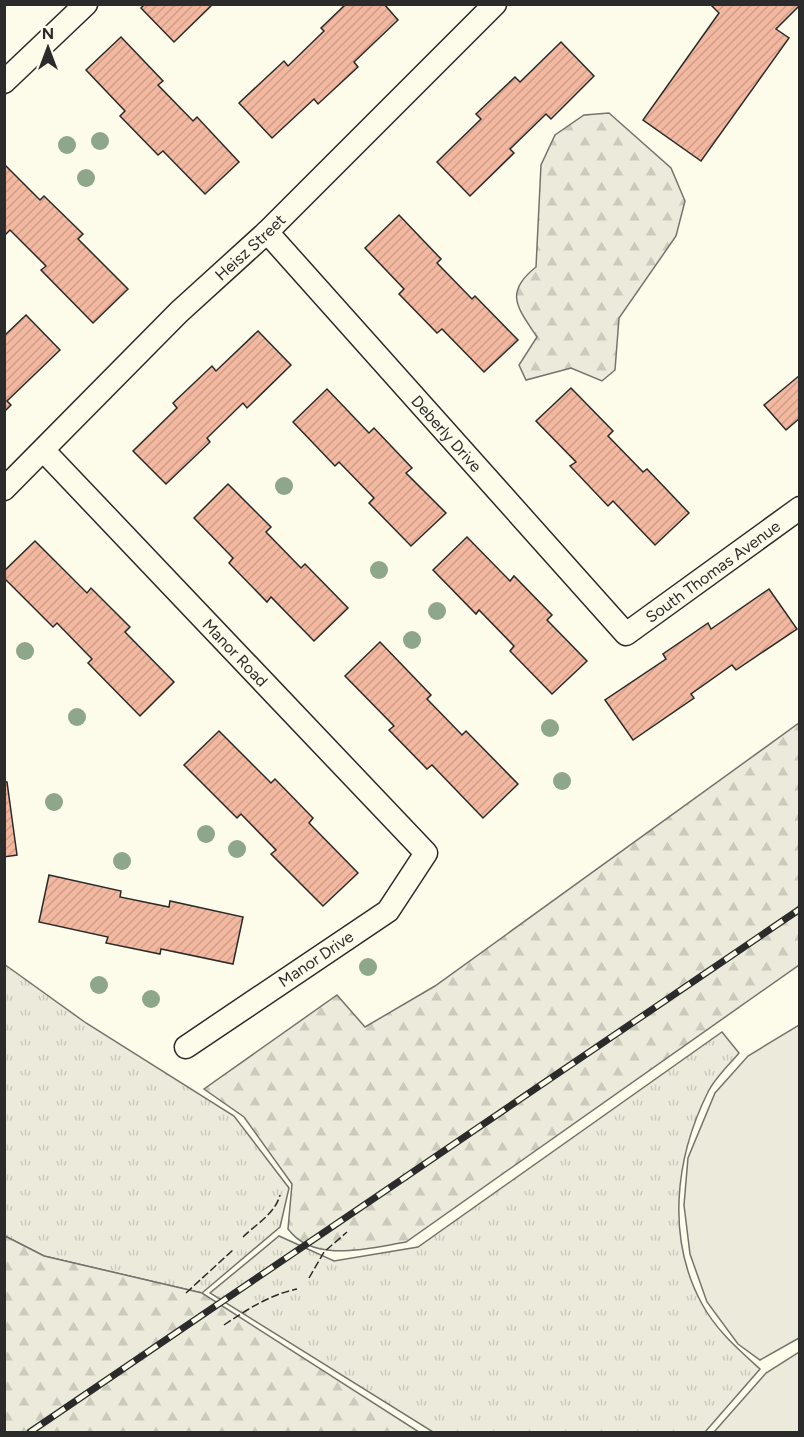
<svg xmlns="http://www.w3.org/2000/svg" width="804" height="1437" font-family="Figtree,sans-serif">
	<defs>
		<pattern id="grass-tufts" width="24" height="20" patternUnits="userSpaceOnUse" patternTransform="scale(1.5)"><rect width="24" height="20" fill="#ecebdb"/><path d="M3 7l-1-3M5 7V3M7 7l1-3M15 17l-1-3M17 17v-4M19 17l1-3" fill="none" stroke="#cbcabc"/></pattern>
		<pattern id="forest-firs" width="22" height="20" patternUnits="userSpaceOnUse" patternTransform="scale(1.5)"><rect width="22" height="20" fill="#ecebdb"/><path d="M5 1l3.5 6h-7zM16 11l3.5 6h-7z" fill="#cbcabc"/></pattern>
		<pattern id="building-hatch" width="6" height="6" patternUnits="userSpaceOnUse" patternTransform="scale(1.5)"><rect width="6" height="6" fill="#f2b8a0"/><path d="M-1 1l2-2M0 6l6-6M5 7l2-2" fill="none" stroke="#d09e8a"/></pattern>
	</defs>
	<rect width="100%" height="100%" fill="#fdfbea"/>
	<g fill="url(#grass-tufts)" stroke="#74746e" stroke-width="1.5">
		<path d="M4,964L86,1023L234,1116L289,1188L280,1227L202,1293L44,1256L5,1236Z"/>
		<path d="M722,1032L739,1053C729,1065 715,1078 708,1092C675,1158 666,1238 702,1304C716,1330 738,1349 760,1369L705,1432H433L210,1293L279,1236L334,1261L418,1247Z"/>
	</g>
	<g fill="url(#forest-firs)" stroke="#74746e" stroke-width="1.5">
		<path d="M609,113L671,168L685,201L676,236L619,318L615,370L602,381L571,368L526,380L519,365L537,337C518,308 503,293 536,267L541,165L555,135L584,115Z"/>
		<path d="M799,723V965L406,1242C369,1248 314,1264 288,1229L292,1184L244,1117L204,1089L337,995L365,1027L435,986Z"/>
		<path d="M5,1236L44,1256L202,1293L419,1432H5Z"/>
	</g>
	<g fill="#ecebdb" stroke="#74746e" stroke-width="1.5">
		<path d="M799,1025V1338L760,1360L738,1344L707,1302L690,1254L684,1205L688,1158L715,1093L748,1056Z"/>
		<path d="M799,1352V1432H714L766,1373Z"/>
	</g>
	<g fill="url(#building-hatch)" stroke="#2b2b2b" stroke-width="1.5">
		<path d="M145,4H213L174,42L141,8Z"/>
		<path d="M346,4H384L398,20L354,62L358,67L318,104L314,99L272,138L239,103L284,61L288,66L324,31L321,28Z"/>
		<path d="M710,4L800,5L776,29L789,38L701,161L643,120L719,13Z"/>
		<path d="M121,37L163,81L158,85L193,121L197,117L239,162L205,194L163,151L158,155L120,116L125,111L86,70Z"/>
		<path d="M561,42L594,76L551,119L546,114L510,149L514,153L470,196L437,162L481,119L476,114L515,77L520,82Z"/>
		<path d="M4,164L40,200L44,196L83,234L78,239L128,289L93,323L41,270L46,266L10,230L6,234L4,232Z"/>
		<path d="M399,215L441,259L437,263L472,299L475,296L518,340L484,372L442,329L437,333L399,294L404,289L365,248Z"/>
		<path d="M26,315L60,350L7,401L11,405L4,412V336Z"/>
		<path d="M258,331L291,365L247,408L243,403L207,438L210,442L166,484L133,451L177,408L173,403L212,366L216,371Z"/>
		<path d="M800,375V418L786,430L764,405Z"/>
		<path d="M571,388L613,431L608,436L643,472L647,469L689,513L655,545L613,501L608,506L570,466L576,462L536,421Z"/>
		<path d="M327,389L369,433L374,428L412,468L406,473L446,513L411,546L369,503L374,498L339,462L335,466L293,422Z"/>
		<path d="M228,484L271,527L266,532L301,568L305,564L348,608L314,641L271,597L267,602L229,563L233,558L194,518Z"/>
		<path d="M467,537L510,581L514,576L552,615L547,620L587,661L552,694L510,651L514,646L479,610L476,614L433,570Z"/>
		<path d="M35,541L87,593L91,588L130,627L125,632L174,682L140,716L88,663L92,659L57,623L53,627L4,578V571Z"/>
		<path d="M769,589L797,629L736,670L732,665L691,694L694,698L633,740L605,700L666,659L663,654L708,623L711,629Z"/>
		<path d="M380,642L431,695L427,699L462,735L466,731L518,784L483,818L432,765L427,769L389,730L394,726L345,676Z"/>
		<path d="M219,731L271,783L275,779L313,818L309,823L358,873L323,906L271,854L276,850L241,814L237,818L184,765Z"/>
		<path d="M4,782H7L17,855L4,857Z"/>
		<path d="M49,875L121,891L120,897L169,907L170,901L243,917L233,964L161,949L160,954L106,943L108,937L39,922Z"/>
	</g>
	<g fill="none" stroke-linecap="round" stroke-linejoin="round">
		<defs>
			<g id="street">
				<path d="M4,82L86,4"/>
				<path id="s1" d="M267,232L626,634L800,508"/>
				<path id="s2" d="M44,451L426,853L388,911L186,1047"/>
				<path id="s3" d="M4,489L179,312L267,232L495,4"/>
			</g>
		</defs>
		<use href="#street" stroke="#2b2b2b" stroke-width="25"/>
		<use href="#street" stroke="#fdfbea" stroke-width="22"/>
		<defs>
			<path id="rail" d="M30,1432L800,909"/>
		</defs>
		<use href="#rail" stroke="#2b2b2b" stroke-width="7"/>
		<use href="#rail" stroke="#fdfbea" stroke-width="4.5" stroke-dasharray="14" stroke-linecap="butt"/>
		<g stroke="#2b2b2b" stroke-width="1.5" stroke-dasharray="8 3" stroke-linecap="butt">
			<path d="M243,1237C256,1224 275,1214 280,1195"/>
			<path d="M309,1278L324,1252L347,1232"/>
			<path d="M186,1293L234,1249"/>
			<path d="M224,1325C248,1309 269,1295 297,1289"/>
		</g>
	</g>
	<g fill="#8ea78a">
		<circle cx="100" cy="141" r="9"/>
		<circle cx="67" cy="145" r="9"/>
		<circle cx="86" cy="178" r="9"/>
		<circle cx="284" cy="486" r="9"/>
		<circle cx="379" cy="570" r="9"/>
		<circle cx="437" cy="611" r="9"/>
		<circle cx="412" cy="640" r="9"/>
		<circle cx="25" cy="651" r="9"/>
		<circle cx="77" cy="717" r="9"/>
		<circle cx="550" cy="728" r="9"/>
		<circle cx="562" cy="781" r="9"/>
		<circle cx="54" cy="802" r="9"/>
		<circle cx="206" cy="834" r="9"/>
		<circle cx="237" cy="849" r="9"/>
		<circle cx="122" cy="861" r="9"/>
		<circle cx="368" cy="967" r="9"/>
		<circle cx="99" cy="985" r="9"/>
		<circle cx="151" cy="999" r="9"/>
	</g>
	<g text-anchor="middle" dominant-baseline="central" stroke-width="4.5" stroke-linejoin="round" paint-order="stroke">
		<g font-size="16" fill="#2b2b2b" stroke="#fdfbea">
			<text stroke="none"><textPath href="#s3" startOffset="345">Heisz Street</textPath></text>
			<text stroke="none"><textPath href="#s1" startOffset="270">Deberly Drive</textPath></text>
			<text stroke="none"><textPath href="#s1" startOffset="646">South Thomas Avenue</textPath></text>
			<text stroke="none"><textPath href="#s2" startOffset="278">Manor Road</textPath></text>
			<text transform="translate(316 959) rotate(-34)">Manor Drive</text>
		</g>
	</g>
	<rect width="804" height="1437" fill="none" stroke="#2b2b2b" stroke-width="12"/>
	<g transform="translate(48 48)" stroke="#fdfbea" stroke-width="4.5" paint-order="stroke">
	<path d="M0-4.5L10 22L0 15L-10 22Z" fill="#2b2b2b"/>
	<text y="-9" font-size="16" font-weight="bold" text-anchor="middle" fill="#2b2b2b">N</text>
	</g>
</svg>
